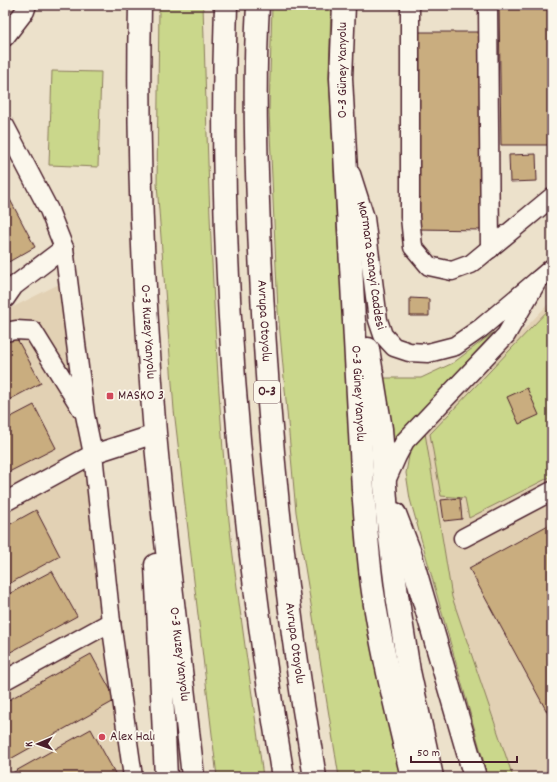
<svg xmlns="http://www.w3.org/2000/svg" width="557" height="782" font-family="Dekko,sans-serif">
	<rect width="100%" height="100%" fill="#ece1cb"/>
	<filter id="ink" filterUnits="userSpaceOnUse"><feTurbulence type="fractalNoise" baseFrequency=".025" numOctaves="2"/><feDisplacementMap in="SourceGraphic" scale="8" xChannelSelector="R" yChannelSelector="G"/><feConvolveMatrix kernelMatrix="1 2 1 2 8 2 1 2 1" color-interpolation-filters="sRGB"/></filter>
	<g filter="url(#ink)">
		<g fill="#e2d1b4">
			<path d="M71,278L139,777H5V311Z"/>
			<path d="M552,300V777H513L452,597L425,433Z"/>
		</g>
		<g fill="#cad78b" stroke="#8a7b5b">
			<path d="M159,5H203C208,174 213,342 228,511C237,600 252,688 263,777H217L174,410L157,184Z"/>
			<path d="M272,5H331L329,74L337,230L351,429L402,777H339L296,512L278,311L269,111Z"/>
			<path d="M52,71L101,72L98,167L49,165Z"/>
			<path d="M552,306V476L469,518L465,498L441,496L430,434Z"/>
			<path d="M494,332L391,444L380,378H421L453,363Z"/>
			<path d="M425,433L452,597L513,777H488L410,499L406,473L410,450Z"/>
		</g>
		<g fill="#c9ad7f" stroke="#4a1f2b">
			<path d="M499,5H552V145H501Z"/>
			<path d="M416,32H481L483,230L417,229Z"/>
			<path d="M536,154L537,181L510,182L509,155Z"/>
			<path d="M5,190L35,247L5,264Z"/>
			<path d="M410,298L429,299V316H410Z"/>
			<path d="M16,337L41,383L5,402V343Z"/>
			<path d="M527,388L539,415L519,424L507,397Z"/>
			<path d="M34,405L56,448L5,474V420Z"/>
			<path d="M460,498L462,519L444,521L441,500Z"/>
			<path d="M36,510L60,556L5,586V527Z"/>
			<path d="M552,523V721L469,568Z"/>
			<path d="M52,571L77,616L5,655V596Z"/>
			<path d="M91,654L116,700L5,762V702Z"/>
			<path d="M91,729L116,775L112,777H5Z"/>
		</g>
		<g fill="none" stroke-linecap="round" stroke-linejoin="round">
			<defs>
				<g id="minor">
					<path d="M410,5V217L413,247L429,266L452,271L471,264L552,197"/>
					<path d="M488,5L490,249"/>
					<path d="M5,37L25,11L27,5"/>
					<path d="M5,126L49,210L64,248L85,415L93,454L111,622L133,777"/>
					<path id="s1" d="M351,174L365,218L378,320L383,335L394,347L409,352L428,353L455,346L481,328L538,280L506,335L405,441L397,456L385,483"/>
					<path d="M538,280L552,268"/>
					<path d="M5,299L14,286L64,248"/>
					<path d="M5,332L16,330L33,331L82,410"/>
					<path d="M5,502L93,454L155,434"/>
					<path d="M463,538L552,491"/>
					<path d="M5,680L111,622"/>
				</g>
				<g id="major">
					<path id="s2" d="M140,5C137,148 143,291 155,433C165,548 181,662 193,777"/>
					<path id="s3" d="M344,5L341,78L363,489C366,523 368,558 373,592C382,654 398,716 412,777"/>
					<path d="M368,349L381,429L387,514L397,595L409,671L432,777"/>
					<path d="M395,514L410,553L475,777"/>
					<path d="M156,565L166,777"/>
				</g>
				<g id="highway">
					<path d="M226,5C217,263 240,523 283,777"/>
					<path id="s4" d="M258,5C253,94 257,185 261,274C269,442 286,611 315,777"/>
				</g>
			</defs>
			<use href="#minor" stroke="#4a1f2b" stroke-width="21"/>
			<use href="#major" stroke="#4a1f2b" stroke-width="25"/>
			<use href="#highway" stroke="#4a1f2b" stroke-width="25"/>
			<use href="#minor" stroke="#fbf7ec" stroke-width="18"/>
			<use href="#major" stroke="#fbf7ec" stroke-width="22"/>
			<use href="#highway" stroke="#fbf7ec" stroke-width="22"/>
		</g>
	</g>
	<g fill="#d1495b" stroke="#fbf7ec" stroke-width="1.5">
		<rect x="106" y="392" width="8" height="8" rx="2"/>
		<circle cx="102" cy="737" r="4"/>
	</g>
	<g text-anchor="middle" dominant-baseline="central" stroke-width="3.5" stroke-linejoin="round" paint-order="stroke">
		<rect fill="#fbf7ec" stroke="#7f6065" stroke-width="1" x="254" y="381" width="26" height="22" rx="3"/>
		<g font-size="13" font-weight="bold" fill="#4a1f2b">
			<text x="267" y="392">O-3</text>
		</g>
		<g font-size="14" fill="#4a1f2b" stroke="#fbf7ec">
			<text transform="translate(343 70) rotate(-90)">O-3 Güney Yanyolu</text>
			<text stroke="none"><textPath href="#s1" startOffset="94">Marmara Sanayi Caddesi</textPath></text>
			<text stroke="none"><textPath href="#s4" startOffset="316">Avrupa Otoyolu</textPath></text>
			<text stroke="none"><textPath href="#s2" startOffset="327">O-3 Kuzey Yanyolu</textPath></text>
			<text stroke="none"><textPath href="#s3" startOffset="389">O-3 Güney Yanyolu</textPath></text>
			<text stroke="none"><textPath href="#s4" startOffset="640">Avrupa Otoyolu</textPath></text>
			<text stroke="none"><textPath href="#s2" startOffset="651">O-3 Kuzey Yanyolu</textPath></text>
		</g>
		<g font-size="14" fill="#4a1f2b" stroke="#fbf7ec" text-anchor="start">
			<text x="118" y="396">MASKO 3</text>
			<text x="110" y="737">Alex Halı</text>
		</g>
	</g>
	<rect width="557" height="782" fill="none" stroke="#fbf7ec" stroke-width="20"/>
	<rect x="10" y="10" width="537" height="762" fill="none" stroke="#4a1f2b" stroke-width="1.5" filter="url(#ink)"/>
	<g transform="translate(38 744) rotate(268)" stroke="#fbf7ec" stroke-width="3" paint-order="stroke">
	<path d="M0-3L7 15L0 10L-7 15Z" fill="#4a1f2b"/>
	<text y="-6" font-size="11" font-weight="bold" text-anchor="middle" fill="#4a1f2b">K</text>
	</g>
	<path d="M411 756v6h106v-6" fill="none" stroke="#4a1f2b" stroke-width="2"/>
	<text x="417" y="756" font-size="12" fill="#4a1f2b" stroke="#fbf7ec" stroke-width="3" paint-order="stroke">50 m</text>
</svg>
